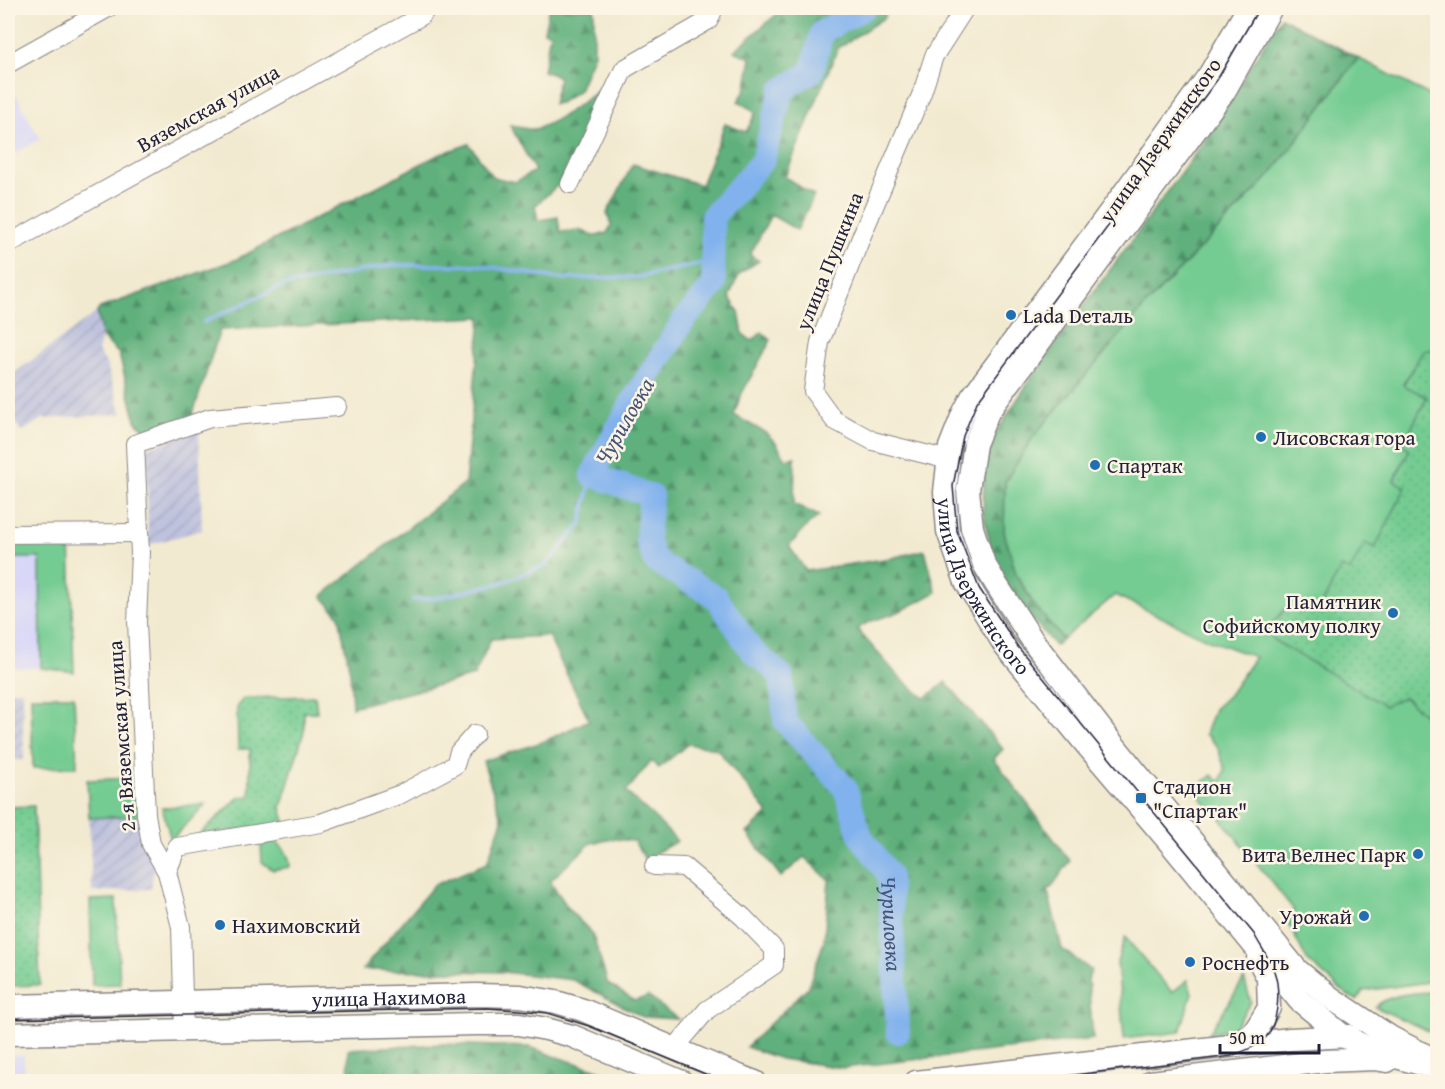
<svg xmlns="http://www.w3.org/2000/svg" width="1445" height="1089" font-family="'Gentium Book Plus',serif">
	<defs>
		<pattern id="industrial-furrows" width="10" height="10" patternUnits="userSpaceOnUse" patternTransform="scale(1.5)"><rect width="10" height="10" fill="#bfc2dd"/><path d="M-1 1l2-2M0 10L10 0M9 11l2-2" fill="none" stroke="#a4a6bf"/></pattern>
		<pattern id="forest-firs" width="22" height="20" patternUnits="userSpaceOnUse" patternTransform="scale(1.5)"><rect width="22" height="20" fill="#5fb07c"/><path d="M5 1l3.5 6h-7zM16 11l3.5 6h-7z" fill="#4e8f67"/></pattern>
		<pattern id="park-dots" width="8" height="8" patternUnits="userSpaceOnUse" patternTransform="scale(1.5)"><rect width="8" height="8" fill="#74cc92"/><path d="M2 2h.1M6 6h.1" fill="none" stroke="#64af7f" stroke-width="1.8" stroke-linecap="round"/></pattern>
	</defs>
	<rect width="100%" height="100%" fill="#fcf5e5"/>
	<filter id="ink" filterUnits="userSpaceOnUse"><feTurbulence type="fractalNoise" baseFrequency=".0167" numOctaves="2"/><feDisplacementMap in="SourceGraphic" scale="12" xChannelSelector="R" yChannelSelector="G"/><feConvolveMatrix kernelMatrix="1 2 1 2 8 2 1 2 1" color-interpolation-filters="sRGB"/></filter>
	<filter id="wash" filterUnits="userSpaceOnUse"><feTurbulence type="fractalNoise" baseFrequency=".008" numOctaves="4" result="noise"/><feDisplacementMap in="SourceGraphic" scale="24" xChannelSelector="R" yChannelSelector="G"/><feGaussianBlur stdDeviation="1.35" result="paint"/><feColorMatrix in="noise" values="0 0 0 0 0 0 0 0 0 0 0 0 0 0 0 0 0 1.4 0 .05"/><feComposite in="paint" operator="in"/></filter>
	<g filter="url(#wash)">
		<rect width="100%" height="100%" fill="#f2ead0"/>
		<g fill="#d8d7f8">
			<path d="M9,82L40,139L8,158V83Z"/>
			<path d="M40,557L41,668H8V558Z"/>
			<path d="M8,1055H24L25,1081H8Z"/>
		</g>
		<g fill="url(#industrial-furrows)">
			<path d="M97,312L102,337L98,351L106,363L122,414L41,419L22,432L8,414V378Z"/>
			<path d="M199,430L202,530L148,545L147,448Z"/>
			<path d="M22,690L24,760H8V691Z"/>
			<path d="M138,816L154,867L151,889L92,892L89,818Z"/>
		</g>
		<g fill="#74cc92" stroke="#4b7766" stroke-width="1.5">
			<path d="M1358,58L1437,99V350L1433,349L1423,351L1403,384L1427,397L1403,445L1410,449L1394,480L1406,487L1375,548L1350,572L1341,567L1317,614L1403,697L1437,725L1438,962L1428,982L1363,991L1357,1000L1347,995L1307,960L1287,921L1294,910L1213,809L1211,810L1194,790L1212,775L1220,782L1225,769L1217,746L1205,734L1214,709L1229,695L1255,657L1209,640L1115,595L1063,639L1034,605L1016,574L1004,532L1005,482L1033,437L1143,308L1272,173Z"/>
			<path d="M70,539L74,672L41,668L40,558H8V540Z"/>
			<path d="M31,696H74L77,767L33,768Z"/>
			<path d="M135,778L138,816L89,818L87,780Z"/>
			<path d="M206,804L171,840L162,808Z"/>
			<path d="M275,841C284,847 290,856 290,867L273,870L262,862L261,845Z"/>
			<path d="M116,899L120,984L92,985L90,900Z"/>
			<path d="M1125,937L1172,992L1188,980L1192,993L1180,1032L1124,1039L1117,962Z"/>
			<path d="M1244,979L1251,1002L1235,1027L1208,1035Z"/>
			<path d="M1437,991V1035L1375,1007C1391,992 1417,994 1437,991Z"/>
		</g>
		<g fill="url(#forest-firs)" stroke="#40695c" stroke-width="1.5">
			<path d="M549,8H594V54L579,90L560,103L553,104L559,77L543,71L550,33L544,31Z"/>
			<path d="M784,8H886L885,17L838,48L785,177L814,196L797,230L771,215L750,255L759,261L740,273L729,296L739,312L743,334L752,341L762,332L771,340L740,397L734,415L766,433L776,443L786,459L795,457L794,504L819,516L807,526L789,546L806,571L891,558L925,550L936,592C922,600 908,608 893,614C879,619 870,620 857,629L899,677L925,698L946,682L1003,749L994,759L1070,861L1048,892L1062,949L1091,970L1088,979L1093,1039L843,1068L781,1059L746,1047L808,987L824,941L829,880L804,857L781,877L747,833L768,813L717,749L688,744L659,768L651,761L626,792L653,816L677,841L645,859L634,841L614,839L591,843L550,881L571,912L592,933L608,984L635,1001L648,996L678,1019L643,1017L573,980L503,972L362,970L434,885L487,863L502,820L483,761L545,741L589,720L548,636L491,639L474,676L352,707L350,672L339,616L322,596L465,483L481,317L220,330L192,417L148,433L136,422L119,354L102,337L97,312L100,308L235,260L438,155L469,144L493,177L515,182L535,171L510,125C517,126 526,130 534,129C555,125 586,99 604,86L607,87L559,184L535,206L538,220L558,217L560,232L579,230L596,236L607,233L611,225L607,213L633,164L701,185L725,124L746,132L756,112L738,101L745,91L751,58L734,51Z"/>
			<path d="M1281,17L1358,58L1272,173L1143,308L1033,437L1005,482L1004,532L1016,574L1034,605L1063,639L1055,646L1011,594L992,554L983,513L984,471L995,434L1039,366L1168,191L1206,138Z"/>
			<path d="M444,1044L530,1047L554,1056L632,1081H349L348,1049Z"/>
		</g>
		<g fill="url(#park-dots)" stroke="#4b7766" stroke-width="1.5">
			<path d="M1433,349L1438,351L1437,725L1404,697L1385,706L1272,639L1270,626L1293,601L1318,613L1341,567L1350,571L1365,543L1375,548L1406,487L1394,481L1410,449L1403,445L1427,397L1403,385L1423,351Z"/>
			<path d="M315,696L317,712H304V731L281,808L286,824L199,835L239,797L250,796V749H238L237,706L244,698Z"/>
			<path d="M34,806L40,985L8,986V807Z"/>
		</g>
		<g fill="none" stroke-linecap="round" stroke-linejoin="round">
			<g stroke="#82b2ed" stroke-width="4">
				<path d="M204,322L282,286L392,265H480L561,279L638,277L713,261"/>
				<path d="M413,600L436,598L500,583L546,565L581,524L592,475"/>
			</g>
			<path stroke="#82b2ed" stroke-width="24" id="s1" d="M864,8L822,32L812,71L782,90L763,160L712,217L714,285L683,321L631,404L592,475L651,496L647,540L655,561L716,597L752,651L781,675L785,721L845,788L861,837L889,875L898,1032"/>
		</g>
	</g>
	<g filter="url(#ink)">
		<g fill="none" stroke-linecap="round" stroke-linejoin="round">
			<defs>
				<g id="minor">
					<path d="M8,64L108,8"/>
					<path d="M570,184L624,69L709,20L714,8"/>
					<path d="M8,244L421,16L427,8"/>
					<path d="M949,460L873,441L834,420L813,391L820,342L862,235L922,93L934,56L965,8"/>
					<path d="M8,534L139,533"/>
					<path d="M654,866L684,867L743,917L774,949V965L707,1010L674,1049"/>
					<path d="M167,872L177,847L321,823L401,794L455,765L459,752L475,734"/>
					<path d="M184,1030L181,927L167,872L151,844L146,814L137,622L140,553L135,444L210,418L337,407"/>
				</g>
				<g id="major">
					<path id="s2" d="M1248,8L1210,74L1119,200L972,397L963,414L950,447L945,492L948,531L966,582L1004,644L1085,743L1170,843L1299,1000L1343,1036L1375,1051L1438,1069"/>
					<path d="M1271,8L1225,90L988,412L975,444L968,490L972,528L984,564L996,584L1033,641L1108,738L1297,970L1331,998L1390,1037L1425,1055"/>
					<path id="s3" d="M8,1006L476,995L520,996L556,1002L583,1010L739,1076L755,1082"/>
					<path d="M8,1034L476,1024H519L546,1029L572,1036L682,1082"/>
					<path d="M1232,1044L1253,1034L1269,1008L1268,978L1258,959"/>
					<path d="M916,1082L1290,1039L1350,1036"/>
					<path d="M1151,1082L1325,1061L1375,1059L1387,1061"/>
				</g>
			</defs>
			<use href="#minor" stroke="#8a8686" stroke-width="20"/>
			<use href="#major" stroke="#8a8686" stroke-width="25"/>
			<use href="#minor" stroke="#fff" stroke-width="18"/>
			<use href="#major" stroke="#fff" stroke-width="22"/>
			<g stroke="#22223b" stroke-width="1.5">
				<path d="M8,1019L487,1008L519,1010L547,1013L589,1026L725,1082"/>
				<path d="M1015,1082L1231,1056C1241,1052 1252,1049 1261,1042C1279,1028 1281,991 1274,971C1270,959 1260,946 1254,934L1018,647L979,588L957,531L953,486L963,436L977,402L1217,80L1259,8"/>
			</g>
		</g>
	</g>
	<g fill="#1f6fb2" stroke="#fcf5e5" stroke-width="2">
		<circle cx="1011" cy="315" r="6"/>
		<circle cx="1261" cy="437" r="6"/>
		<circle cx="1095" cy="465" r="6"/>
		<circle cx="1393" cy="613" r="6"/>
		<rect x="1135" y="792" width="12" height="12" rx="3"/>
		<circle cx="1418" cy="854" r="6"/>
		<circle cx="1364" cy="916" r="6"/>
		<circle cx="220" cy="925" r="6"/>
		<circle cx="1190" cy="962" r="6"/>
	</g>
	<g text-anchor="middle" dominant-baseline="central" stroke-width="5" stroke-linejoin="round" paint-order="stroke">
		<g font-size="21" fill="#22223b" stroke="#fcf5e5">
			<text transform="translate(208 108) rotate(-29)">Вяземская улица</text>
			<text transform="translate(1160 140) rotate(-55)">улица Дзержинского</text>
			<text transform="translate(829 261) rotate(-68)">улица Пушкина</text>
			<text stroke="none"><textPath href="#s2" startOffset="681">улица Дзержинского</textPath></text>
			<text transform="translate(121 736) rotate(-94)">2-я Вяземская улица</text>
			<text stroke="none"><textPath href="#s3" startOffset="381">улица Нахимова</textPath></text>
		</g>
		<g font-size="21" fill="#22223b" stroke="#fcf5e5" text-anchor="start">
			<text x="1023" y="315">Lada Dеталь</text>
			<text x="1273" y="437">Лисовская гора</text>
			<text x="1107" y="465">Спартак</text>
			<text x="1381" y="601" text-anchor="end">Памятник<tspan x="1381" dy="24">Софийскому полку</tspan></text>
			<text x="1153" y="786">Стадион<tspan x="1153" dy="24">"Спартак"</tspan></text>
			<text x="1406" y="854" text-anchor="end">Вита Велнес Парк</text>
			<text x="1352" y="916" text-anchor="end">Урожай</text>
			<text x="232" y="925">Нахимовский</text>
			<text x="1202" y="962">Роснефть</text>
		</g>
		<g font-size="22" font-style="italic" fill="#445479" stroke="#fcf5e5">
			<text transform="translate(624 421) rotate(-60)">Чуриловка</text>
			<text stroke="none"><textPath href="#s1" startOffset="1154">Чуриловка</textPath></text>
		</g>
	</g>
	<rect width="1445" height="1089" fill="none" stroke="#fcf5e5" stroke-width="30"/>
	<path d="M1220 1044v9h99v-9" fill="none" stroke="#22223b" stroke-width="3"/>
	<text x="1229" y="1044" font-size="18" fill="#22223b" stroke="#fcf5e5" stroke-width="4.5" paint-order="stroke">50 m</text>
</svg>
